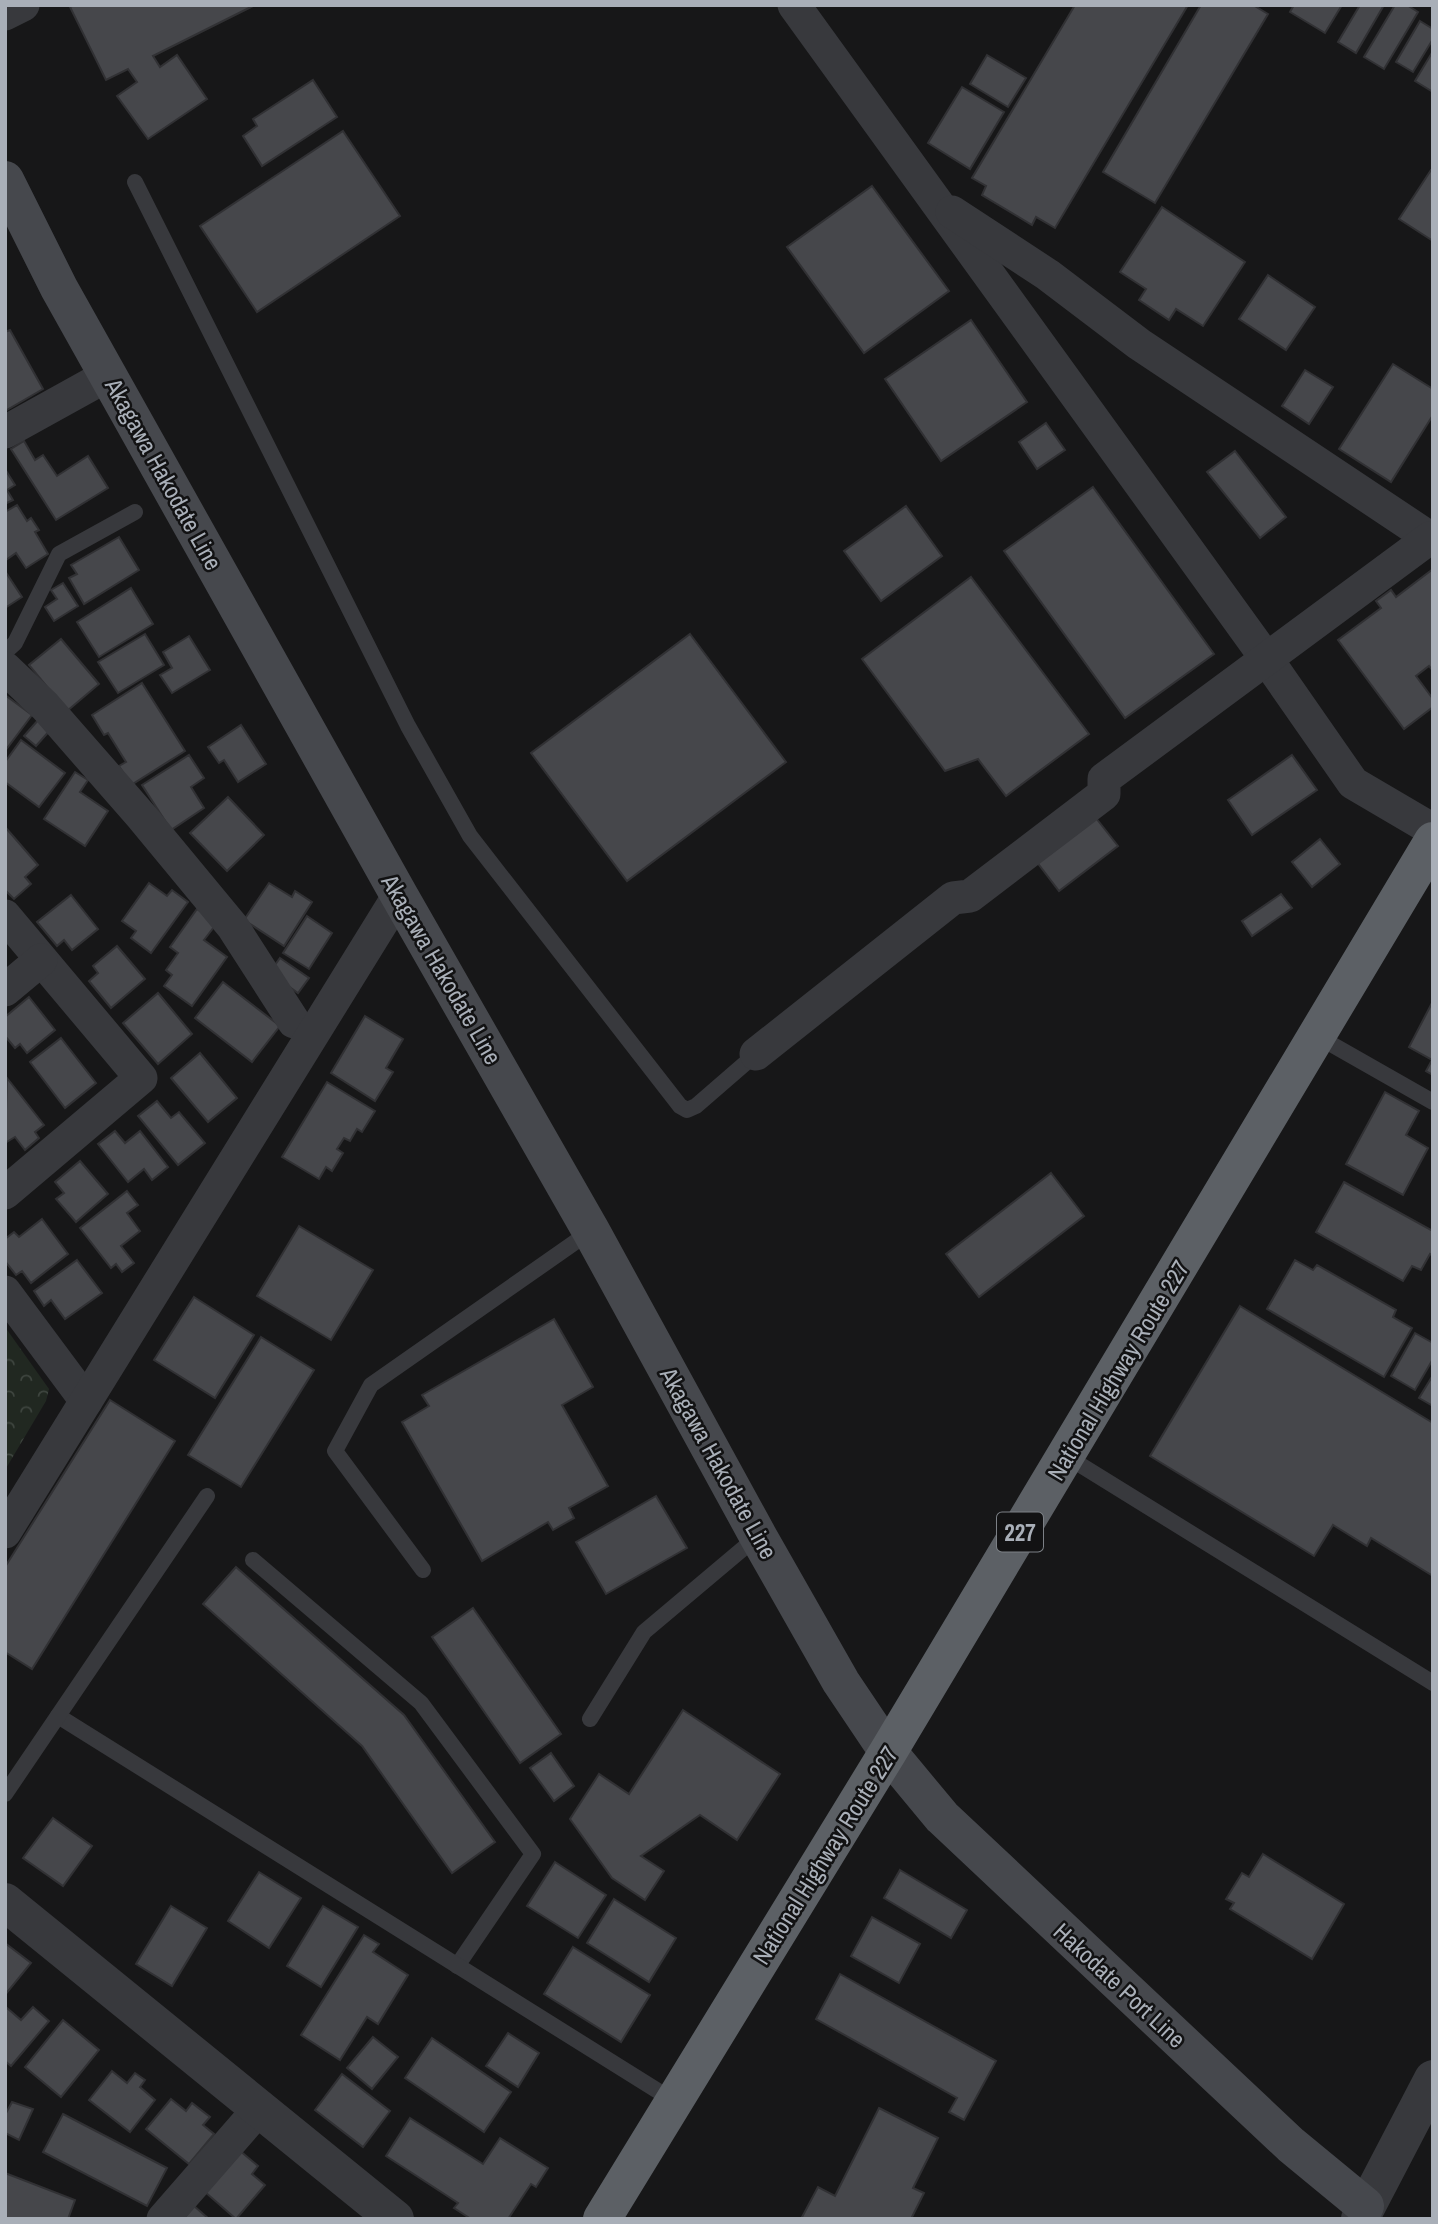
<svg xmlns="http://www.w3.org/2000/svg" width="1438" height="2224" font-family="'Archivo Narrow',sans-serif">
	<defs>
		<pattern id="forest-crowns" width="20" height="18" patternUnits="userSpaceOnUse" patternTransform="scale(1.75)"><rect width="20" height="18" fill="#212821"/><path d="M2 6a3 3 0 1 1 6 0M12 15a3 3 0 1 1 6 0" fill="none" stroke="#3e453f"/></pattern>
	</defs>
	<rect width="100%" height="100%" fill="#171718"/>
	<path fill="url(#forest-crowns)" d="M5,1327L49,1389L46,1401L5,1470Z"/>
	<g fill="#46474b" stroke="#313134" stroke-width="2">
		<path d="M74,5H255L153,56L160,67L177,55L207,99L148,139L117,96L137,82L128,69L106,80L70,7Z"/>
		<path d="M1075,5H1188L1055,228L1036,217L1032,225L982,195L986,186L972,178Z"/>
		<path d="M1201,5H1253L1268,14L1155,203L1103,172Z"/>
		<path d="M1294,5H1342L1325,33L1290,12Z"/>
		<path d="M1360,5H1384L1356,53L1338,42Z"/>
		<path d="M1395,5H1407L1418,12L1384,69L1364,57Z"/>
		<path d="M1420,21L1433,29V39L1413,72L1396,62Z"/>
		<path d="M1433,51V92L1415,81Z"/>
		<path d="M987,55L1026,78L1008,107L970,84Z"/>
		<path d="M313,80L337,117L262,166L243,136L257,126L253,119Z"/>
		<path d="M962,87L1004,112L970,169L928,143Z"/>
		<path d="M343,131L400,216L257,312L200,226Z"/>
		<path d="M1431,170L1433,171V241L1399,219Z"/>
		<path d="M872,186L949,291L864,353L787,247Z"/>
		<path d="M1162,207L1245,262L1203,326L1176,309L1169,320L1139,300L1146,289L1120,272Z"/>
		<path d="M1268,275L1315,307L1286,350L1239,319Z"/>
		<path d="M971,320L1027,402L941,461L885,379Z"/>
		<path d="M10,330L43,389L5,411V332Z"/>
		<path d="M1393,364L1433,389V415L1391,482L1339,449Z"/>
		<path d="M1305,370L1333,387L1309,424L1282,406Z"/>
		<path d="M1046,423L1065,450L1037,469L1019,442Z"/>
		<path d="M24,441L35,460L43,455L57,476L88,456L108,488L56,520L11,449Z"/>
		<path d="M1235,451L1286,517L1260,538L1207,472Z"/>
		<path d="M5,469L15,485L7,490L13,500L5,504Z"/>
		<path d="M1093,487L1214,654L1125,718L1004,551Z"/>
		<path d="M17,505L27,521L31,518L39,530L35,532L48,554L26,568L16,553L6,560L5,558V512Z"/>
		<path d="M906,506L942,556L881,601L844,551Z"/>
		<path d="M119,537L139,570L84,604L69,578L77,574L71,565Z"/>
		<path d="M1433,569V671L1429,666L1416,676L1433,699V707L1404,729L1338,640L1381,608L1376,601L1391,590L1396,597Z"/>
		<path d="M5,571L22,597L5,608Z"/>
		<path d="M971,577L1089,734L1006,796L978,759L945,771L862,659Z"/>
		<path d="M63,583L78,606L54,621L45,607L57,599L51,590Z"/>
		<path d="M131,588L153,624L99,657L77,622Z"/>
		<path d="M145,634L164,665L118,693L98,662Z"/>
		<path d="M690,634L786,762L627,881L531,753Z"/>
		<path d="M189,636L210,670L172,693L160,675L172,668L163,652Z"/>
		<path d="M61,639L99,684L67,711L29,665Z"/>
		<path d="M142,683L185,751L131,785L119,766L126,762L108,733L104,735L92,715Z"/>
		<path d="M5,695L32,715L5,751Z"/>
		<path d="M40,718L52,728L36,746L24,736Z"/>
		<path d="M241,725L266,764L238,782L224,760L219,763L208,747Z"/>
		<path d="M21,740L65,773L39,807L5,782V762Z"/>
		<path d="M189,755L204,778L191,787L204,808L171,830L142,785Z"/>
		<path d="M1292,755L1317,790L1252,835L1228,800Z"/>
		<path d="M75,772L88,780L80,792L108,811L85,846L44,819Z"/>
		<path d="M228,797L264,835L227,871L190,833Z"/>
		<path d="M1092,813L1118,846L1059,891L1033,857Z"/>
		<path d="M6,828L38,865L25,877L31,884L14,899L5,890Z"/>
		<path d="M1320,839L1340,864L1312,887L1292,862Z"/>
		<path d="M149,883L167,896L172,890L188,902L151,953L131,938L136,931L122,921Z"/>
		<path d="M269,883L292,897L295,891L312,902L284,946L244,920Z"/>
		<path d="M1281,894L1292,908L1252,936L1242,921Z"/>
		<path d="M71,895L98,929L72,950L64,940L57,946L37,922Z"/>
		<path d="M197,909L217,923L204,940L227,957L192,1006L164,986L172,975L166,970L178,953L170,947Z"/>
		<path d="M307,916L332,933L309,969L283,953Z"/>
		<path d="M117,946L145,979L111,1008L89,981L98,973L93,966Z"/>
		<path d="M280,958L309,978L298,993L284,983L275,965Z"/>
		<path d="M223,982L280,1026L252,1062L195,1018Z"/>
		<path d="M158,993L192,1034L158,1064L123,1023Z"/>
		<path d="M29,997L55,1030L27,1053L20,1044L15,1048L5,1036V1017Z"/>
		<path d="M1433,1001V1075L1426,1071L1432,1060L1409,1047Z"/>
		<path d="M365,1016L403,1039L386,1068L393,1072L375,1101L331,1073Z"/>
		<path d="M61,1038L96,1083L65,1108L30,1062Z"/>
		<path d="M200,1053L237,1098L208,1122L171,1078Z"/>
		<path d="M7,1078L44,1125L35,1132L39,1138L25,1150L15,1137L5,1143Z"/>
		<path d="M327,1082L375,1111L362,1132L357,1129L350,1141L344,1138L337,1149L343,1153L332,1171L326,1167L319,1179L282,1157Z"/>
		<path d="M1385,1092L1419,1111L1406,1135L1428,1148L1403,1195L1346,1164Z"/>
		<path d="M157,1101L171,1118L179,1112L205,1143L178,1165L138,1116Z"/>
		<path d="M115,1131L125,1143L140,1131L168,1167L152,1180L144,1169L128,1182L98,1144Z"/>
		<path d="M80,1161L108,1194L76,1222L56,1199L64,1193L55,1182Z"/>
		<path d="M1051,1173L1084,1216L979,1297L946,1254Z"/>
		<path d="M1344,1182L1433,1231V1256L1430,1254L1421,1270L1412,1266L1403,1281L1316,1232Z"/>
		<path d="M127,1191L138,1205L127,1213L140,1231L121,1246L134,1263L122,1272L116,1264L111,1268L80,1228Z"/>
		<path d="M42,1219L68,1254L31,1283L22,1271L16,1275L5,1261V1239L14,1232L19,1237Z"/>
		<path d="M299,1226L373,1270L331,1340L257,1296Z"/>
		<path d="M77,1260L102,1293L65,1319L51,1300L44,1306L34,1291Z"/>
		<path d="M1295,1260L1313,1270L1317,1265L1396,1310L1393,1317L1412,1328L1384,1377L1267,1309Z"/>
		<path d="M194,1297L254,1335L215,1398L154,1360Z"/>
		<path d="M1240,1306L1433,1423V1576L1371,1538L1367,1546L1333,1525L1314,1556L1150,1456Z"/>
		<path d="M554,1319L593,1387L562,1405L608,1486L569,1508L574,1518L553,1530L548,1522L482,1561L402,1422L429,1406L422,1395Z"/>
		<path d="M1415,1333L1433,1343V1359L1415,1390L1391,1376Z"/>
		<path d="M261,1337L314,1370L241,1487L188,1455Z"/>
		<path d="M1433,1375V1406L1419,1398Z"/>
		<path d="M110,1400L175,1441L32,1669L5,1652V1567Z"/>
		<path d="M656,1496L687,1548L606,1594L576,1542Z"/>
		<path d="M236,1567L404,1715L495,1842L452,1873L362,1746L203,1604Z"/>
		<path d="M473,1608L561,1734L520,1763L432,1637Z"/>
		<path d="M683,1710L780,1774L737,1840L700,1815L641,1856L664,1871L645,1900L612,1878L570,1819L599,1774L629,1794Z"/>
		<path d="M551,1753L574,1786L554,1801L530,1768Z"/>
		<path d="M53,1818L92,1846L63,1886L23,1858Z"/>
		<path d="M1263,1854L1344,1904L1312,1959L1230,1909L1234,1903L1226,1899L1242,1873L1249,1877Z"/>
		<path d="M555,1862L606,1895L578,1938L527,1906Z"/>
		<path d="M900,1870L967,1910L951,1938L884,1898Z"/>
		<path d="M259,1872L301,1898L269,1948L228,1921Z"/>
		<path d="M614,1899L676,1938L649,1982L587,1943Z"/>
		<path d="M171,1906L207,1928L172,1986L136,1964Z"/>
		<path d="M323,1906L358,1927L321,1987L287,1966Z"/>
		<path d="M872,1917L920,1944L899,1983L851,1956Z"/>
		<path d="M364,1935L379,1944L373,1952L408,1975L378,2024L367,2017L340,2060L301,2035Z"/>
		<path d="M5,1943L31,1963L5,1995Z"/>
		<path d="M573,1947L650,1995L621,2042L544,1994Z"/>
		<path d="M840,1974L996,2061L964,2120L949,2112L957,2098L816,2019Z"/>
		<path d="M33,2007L49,2021L11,2066L5,2061V2011L7,2008L21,2020Z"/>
		<path d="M63,2020L99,2050L61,2097L25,2067Z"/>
		<path d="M508,2033L539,2053L518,2087L486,2066Z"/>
		<path d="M373,2037L398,2057L372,2089L347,2068Z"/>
		<path d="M432,2038L511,2092L484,2132L405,2078Z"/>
		<path d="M112,2071L127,2083L135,2073L145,2080L140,2087L155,2100L130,2132L89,2100Z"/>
		<path d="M342,2074L390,2111L363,2147L315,2110Z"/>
		<path d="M171,2099L186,2111L192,2103L210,2117L203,2125L214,2134L189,2164L146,2129Z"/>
		<path d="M12,2102L33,2109L19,2140L5,2133V2115Z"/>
		<path d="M879,2108L938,2138L913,2188L924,2193L911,2219H801L818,2187L835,2196Z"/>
		<path d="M63,2114L167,2168L147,2206L43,2152Z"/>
		<path d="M410,2118L483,2164L500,2138L548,2168L536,2187L531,2184L508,2219H471L454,2208L458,2203L386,2156Z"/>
		<path d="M239,2150L258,2166L252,2174L265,2185L236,2219L205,2192Z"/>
		<path d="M5,2173L75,2200L68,2219H5Z"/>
		<path d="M194,2206L209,2219H183Z"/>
	</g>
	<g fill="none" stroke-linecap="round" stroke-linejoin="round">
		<g stroke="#38393d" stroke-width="16">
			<path d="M135,182L408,726L470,836L680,1106L687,1110L696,1106L756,1054"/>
			<path d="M5,652L15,643L59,554L135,512"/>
			<path d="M1317,1036L1433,1102"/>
			<path d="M1066,1456L1433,1683"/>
			<path d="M253,1560L421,1703L533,1854L457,1966"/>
			<path d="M423,1570L335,1451L371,1385L591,1231"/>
			<path d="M58,1716L674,2101"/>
			<path d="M590,1719L644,1632L758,1536"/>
			<path d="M5,1794L207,1496"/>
		</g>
		<g stroke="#38393d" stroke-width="33">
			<path d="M794,5L1266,658L1353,783L1433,830"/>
			<path d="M5,14L23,5"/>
			<path d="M952,212L1048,275L1139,344L1433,540"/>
			<path d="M5,432L108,375"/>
			<path d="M5,668L45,706L142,817L233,927L294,1022"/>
			<path d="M5,916L141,1078L5,1193"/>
			<path d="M5,990L41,960"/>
			<path d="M756,1054L953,898L970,896L1104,794V779L1430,538"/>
			<path d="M5,1292L86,1401"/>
			<path d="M5,1532L399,895"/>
			<path d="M163,2219L258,2110"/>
		</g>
		<g stroke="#38393d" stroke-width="38">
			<path d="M5,1902L395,2219"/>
			<path d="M1360,2219L1433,2079"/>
		</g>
		<path stroke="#46484d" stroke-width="38" d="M5,180L59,288L399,895L591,1231L758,1536L841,1682L888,1752L942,1817L1291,2145L1365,2206"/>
		<path stroke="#5c6065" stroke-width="38" d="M602,2219L888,1752L1433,841"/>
	</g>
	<g text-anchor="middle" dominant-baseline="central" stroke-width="5" stroke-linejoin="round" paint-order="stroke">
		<rect fill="#121213" stroke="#7c8086" stroke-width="2" x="997" y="1512.5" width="46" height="39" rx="5"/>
		<g font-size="23" font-weight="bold" fill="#a9afb8">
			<text x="1020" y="1532">227</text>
		</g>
		<g font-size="24" fill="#a9afb8" stroke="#121213">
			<text transform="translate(164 474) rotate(61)">Akagawa Hakodate Line</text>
			<text transform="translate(442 969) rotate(60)">Akagawa Hakodate Line</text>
			<text transform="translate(1118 1370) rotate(-59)">National Highway Route 227</text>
			<text transform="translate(719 1463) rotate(61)">Akagawa Hakodate Line</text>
			<text transform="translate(825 1855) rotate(-58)">National Highway Route 227</text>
			<text transform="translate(1120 1985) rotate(43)">Hakodate Port Line</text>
		</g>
	</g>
	<rect width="1438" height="2224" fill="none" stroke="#a9afb8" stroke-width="14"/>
</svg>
